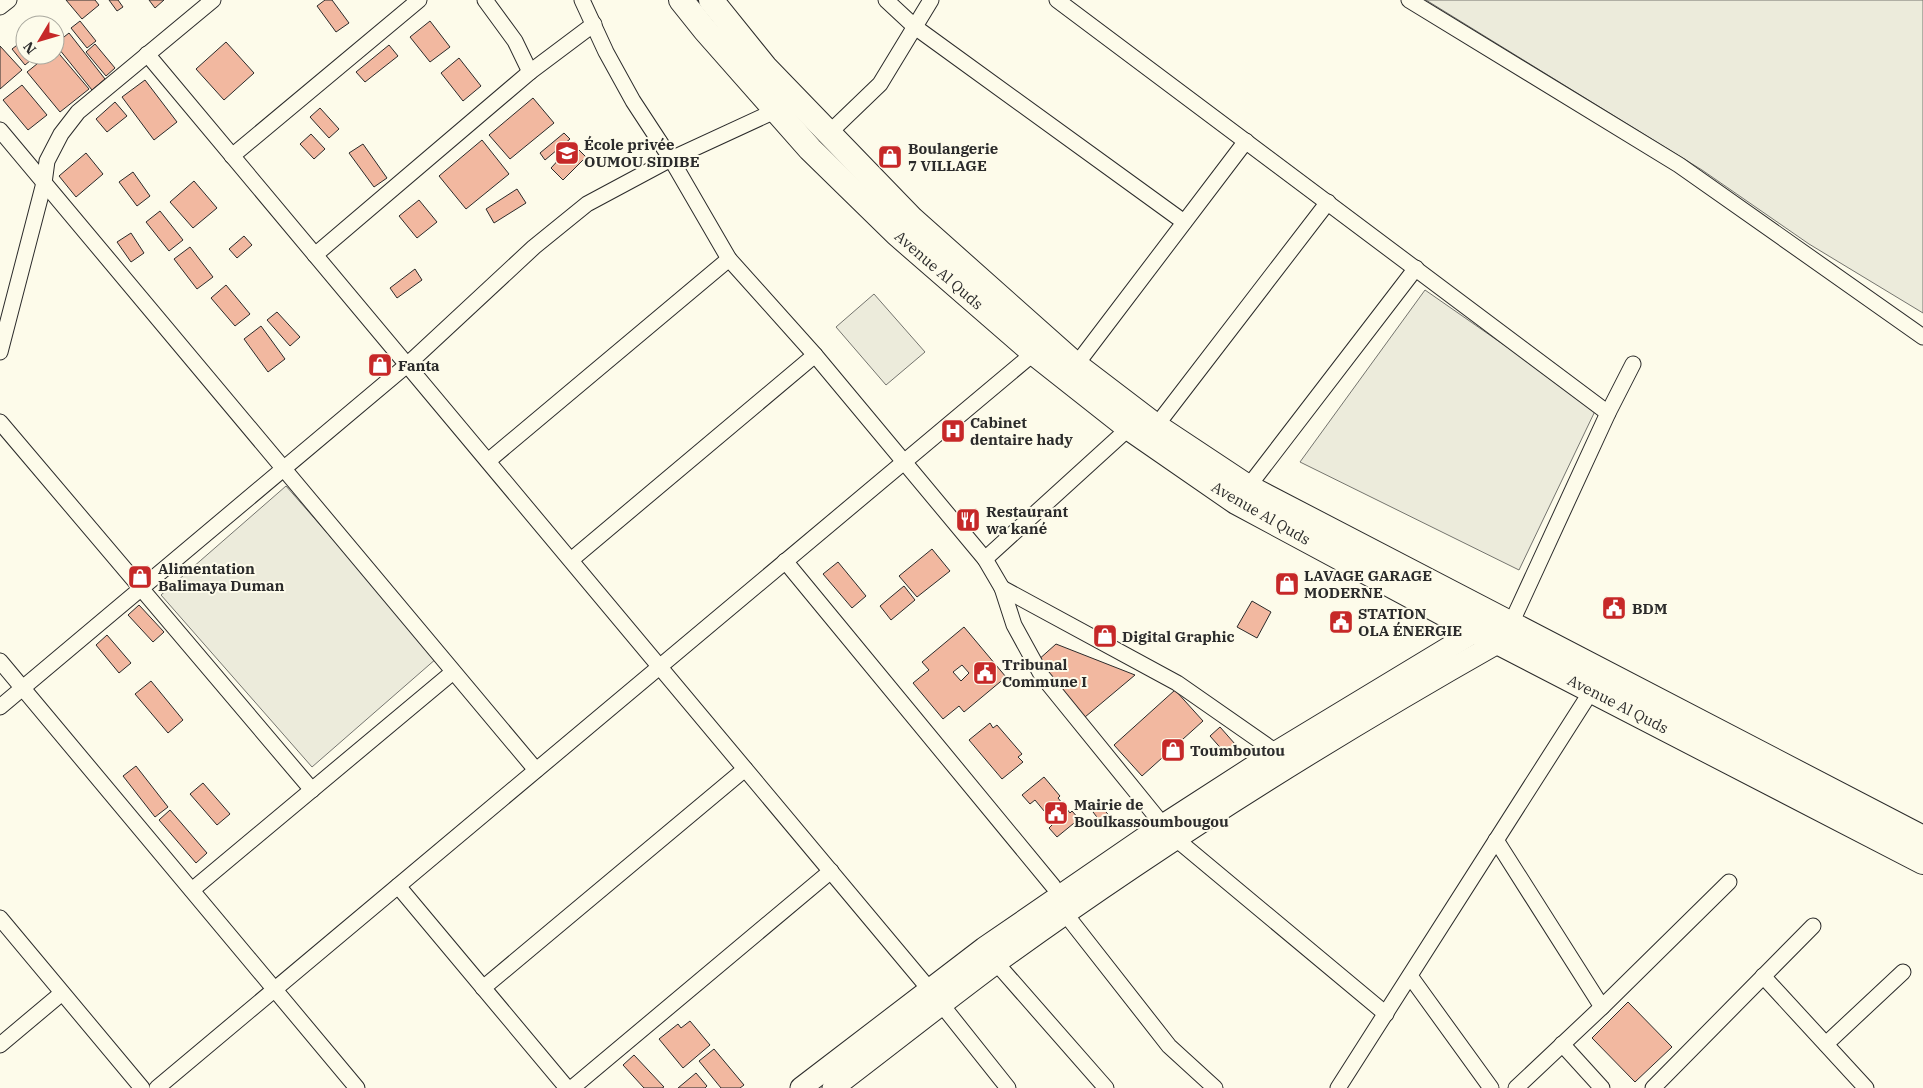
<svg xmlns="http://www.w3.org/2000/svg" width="1923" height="1088" font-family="'IBM Plex Serif',serif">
	<rect width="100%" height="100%" fill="#fdfbea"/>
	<g fill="#ecebdb" stroke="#74746e">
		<path d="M1426,0H1923V313L1809,244L1702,170Z"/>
		<path d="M1425,290L1596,409L1519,570L1300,462Z"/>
		<path d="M874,294L925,352L886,385L836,327Z"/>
		<path d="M286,486L437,658L312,767L161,595Z"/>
	</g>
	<g fill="#f2b8a0" stroke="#2b2b2b" fill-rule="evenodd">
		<path d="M66,0H95L99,5L82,19Z"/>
		<path d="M109,0H118L123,7L117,11Z"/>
		<path d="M149,0H164L155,8Z"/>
		<path d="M325,0H332L349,23L336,32L317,6Z"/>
		<path d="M80,21L96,41L87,48L71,28Z"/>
		<path d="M430,21L450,47L430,62L410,37Z"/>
		<path d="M69,33L105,79L92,90L55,44Z"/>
		<path d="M25,39V55H37L25,65L12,49Z"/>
		<path d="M226,42L254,73L224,100L196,69Z"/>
		<path d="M95,44L115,68L106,76L86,52Z"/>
		<path d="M389,45L398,56L365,82L356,72Z"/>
		<path d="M0,46L22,70L0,89Z"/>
		<path d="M55,49L89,89L60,112L27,72L48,55H55Z"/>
		<path d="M459,58L481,86L463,101L441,73Z"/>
		<path d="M145,80L177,122L154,140L122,97Z"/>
		<path d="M22,85L47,115L28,130L3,100Z"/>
		<path d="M533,98L554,123L510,159L489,135Z"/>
		<path d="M115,102L127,116L107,132L96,119Z"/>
		<path d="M320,108L339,129L329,138L310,117Z"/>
		<path d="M564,133L570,139L545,160L540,153Z"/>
		<path d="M311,134L325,149L314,159L300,144Z"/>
		<path d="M482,140L509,174L466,209L439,176Z"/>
		<path d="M363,144L387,178L374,187L349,153Z"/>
		<path d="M573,144L586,157L563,180L551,168Z"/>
		<path d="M86,153L103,174L76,197L59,176Z"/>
		<path d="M133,172L150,196L137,206L119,182Z"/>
		<path d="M194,181L217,208L193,228L170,202Z"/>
		<path d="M517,189L526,203L494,223L486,209Z"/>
		<path d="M419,200L437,222L417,238L399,216Z"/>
		<path d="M160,211L183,240L169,251L146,222Z"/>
		<path d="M131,233L144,253L131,262L117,242Z"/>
		<path d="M244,236L252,245L237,258L229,249Z"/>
		<path d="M190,247L213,277L197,289L174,259Z"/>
		<path d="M415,269L422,280L397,298L390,288Z"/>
		<path d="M226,285L250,314L235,326L211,298Z"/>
		<path d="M277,312L300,337L290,346L267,320Z"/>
		<path d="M261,326L285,359L268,372L244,339Z"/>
		<path d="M932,549L950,571L917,597L899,576Z"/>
		<path d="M838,562L866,596L852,608L823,574Z"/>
		<path d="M904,586L915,600L891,620L880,606Z"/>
		<path d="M1252,601L1271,612L1257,638L1237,627Z"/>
		<path d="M139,605L164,632L153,642L128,615Z"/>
		<path d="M964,627L1006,677L964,712L959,706L943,719L913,683L929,670L922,662ZM962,665L969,673L961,681L953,672Z"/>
		<path d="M107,635L131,663L119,673L96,645Z"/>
		<path d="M1056,644L1135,675L1085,717L1037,661Z"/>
		<path d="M151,681L183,720L168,733L135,694Z"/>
		<path d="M1175,690L1203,721L1142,776L1114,745Z"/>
		<path d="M990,723L993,728L997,725L1022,754L1018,757L1023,762L1002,779L969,740Z"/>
		<path d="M1220,727L1235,744L1225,753L1210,736Z"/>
		<path d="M136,766L168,807L155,817L123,776Z"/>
		<path d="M1044,777L1060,796L1058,798L1070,813L1072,811L1079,819L1057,837L1049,828L1054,823L1035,800L1030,804L1022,795Z"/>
		<path d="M203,783L230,814L217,825L190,794Z"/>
		<path d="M1101,806L1111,818L1103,825L1093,812Z"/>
		<path d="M170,810L207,853L196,863L159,820Z"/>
		<path d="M1628,1002L1672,1047L1635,1082L1592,1038Z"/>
		<path d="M690,1021L710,1045L683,1068L659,1039L678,1024L681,1028Z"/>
		<path d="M714,1049L744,1085L740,1088H721L699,1061Z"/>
		<path d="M634,1055L664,1087L662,1088H644L623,1065Z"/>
		<path d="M696,1073L707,1086L705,1088H678Z"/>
	</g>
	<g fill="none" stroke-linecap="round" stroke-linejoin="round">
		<defs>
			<g id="minor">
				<path d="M485,0L515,41L530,72"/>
				<path d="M582,0L606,52L633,101L671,159L729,259L815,355L985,559L1002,588L1014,625L1042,676L1163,825L1176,839L1386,1014"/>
				<path d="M886,0L915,27L1184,222"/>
				<path d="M1057,0L1608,413"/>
				<path d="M1409,0L1679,165L1923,337"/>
				<path d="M0,7L9,0"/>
				<path d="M147,54L930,990L1008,1088"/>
				<path d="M0,130L536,770"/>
				<path d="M828,134L880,84L931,0"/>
				<path d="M232,156L419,0"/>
				<path d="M315,255L530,72L594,24"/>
				<path d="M0,352L44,183L47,161L61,134L78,112L213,0"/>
				<path d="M1076,365L1246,141"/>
				<path d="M0,422L312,790"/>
				<path d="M1156,426L1328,202"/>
				<path d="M488,461L729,259"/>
				<path d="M1248,487L1416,268"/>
				<path d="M985,559L1129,428"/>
				<path d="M571,560L815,355"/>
				<path d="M785,561L1053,886"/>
				<path d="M1002,588L1177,683L1276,752"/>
				<path d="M1515,615L1608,413L1633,364"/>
				<path d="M0,661L357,1088"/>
				<path d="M0,707L407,365L534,247L587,204L671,159L775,111"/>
				<path d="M1496,840L1602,1007"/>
				<path d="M398,886L567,1088"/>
				<path d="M192,890L453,672"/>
				<path d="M1060,907L1169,1046L1215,1088"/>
				<path d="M0,918L142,1088"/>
				<path d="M991,957L1106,1088"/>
				<path d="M1410,976L1491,1088"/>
				<path d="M1763,976L1866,1088"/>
				<path d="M483,988L745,769"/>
				<path d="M1562,1044L1602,1088"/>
				<path d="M1826,1044L1903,972"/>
				<path d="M0,1045L62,993"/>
				<path d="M157,1088L1034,353"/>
				<path d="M572,1088L831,871"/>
				<path d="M1338,1088L1592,690"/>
				<path d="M1516,1088L1602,1007L1729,882"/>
				<path d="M1653,1088L1813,926"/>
			</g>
			<g id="secondary">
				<path d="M801,1088L984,948L1163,825L1276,752L1476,631L1488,625"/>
				<path d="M833,1088C887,1047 941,1004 996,963C1157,846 1326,740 1499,642L1507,630"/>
			</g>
			<g id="primary">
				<path d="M681,0L705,30L810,149L897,234L1034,353L1129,428L1236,502L1476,631L1923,862"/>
				<path d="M711,0L765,67L912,219L1076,365L1156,426L1248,487L1923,838"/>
			</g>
		</defs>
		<use href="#minor" stroke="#2b2b2b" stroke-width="17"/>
		<use href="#secondary" stroke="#2b2b2b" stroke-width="23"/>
		<use href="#primary" stroke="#2b2b2b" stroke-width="26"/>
		<use href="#minor" stroke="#fdfbea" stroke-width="15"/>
		<use href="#secondary" stroke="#fdfbea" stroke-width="21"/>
		<use href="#primary" stroke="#fdfbea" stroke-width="24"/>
	</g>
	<defs>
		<symbol id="school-square" viewBox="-11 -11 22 22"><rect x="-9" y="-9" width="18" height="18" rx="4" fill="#c62828" stroke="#fdfbea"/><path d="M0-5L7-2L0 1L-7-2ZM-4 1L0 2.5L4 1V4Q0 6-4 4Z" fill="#fff"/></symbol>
		<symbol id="shop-square" viewBox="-11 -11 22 22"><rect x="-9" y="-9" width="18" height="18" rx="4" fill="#c62828" stroke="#fdfbea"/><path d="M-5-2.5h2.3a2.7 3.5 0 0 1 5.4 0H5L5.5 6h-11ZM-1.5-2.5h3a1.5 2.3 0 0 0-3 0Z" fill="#fff"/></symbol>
		<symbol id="hospital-square" viewBox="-11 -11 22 22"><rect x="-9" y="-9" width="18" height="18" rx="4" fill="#c62828" stroke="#fdfbea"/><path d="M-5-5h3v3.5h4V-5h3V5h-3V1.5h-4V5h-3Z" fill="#fff"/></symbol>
		<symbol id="restaurant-square" viewBox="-11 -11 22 22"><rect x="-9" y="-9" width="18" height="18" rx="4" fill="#c62828" stroke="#fdfbea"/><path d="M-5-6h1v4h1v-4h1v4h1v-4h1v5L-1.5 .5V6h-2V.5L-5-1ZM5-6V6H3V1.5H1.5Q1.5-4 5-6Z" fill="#fff"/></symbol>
		<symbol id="civic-square" viewBox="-11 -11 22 22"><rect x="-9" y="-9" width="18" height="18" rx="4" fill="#c62828" stroke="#fdfbea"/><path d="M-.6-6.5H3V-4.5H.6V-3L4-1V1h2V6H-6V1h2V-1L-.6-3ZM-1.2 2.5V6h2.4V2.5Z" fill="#fff"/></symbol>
	</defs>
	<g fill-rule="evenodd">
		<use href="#school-square" x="553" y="139" width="28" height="28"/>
		<use href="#shop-square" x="876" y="143" width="28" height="28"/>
		<use href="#shop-square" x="366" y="351" width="28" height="28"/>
		<use href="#hospital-square" x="939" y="417" width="28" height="28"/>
		<use href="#restaurant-square" x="954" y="506" width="28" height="28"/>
		<use href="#shop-square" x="126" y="563" width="28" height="28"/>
		<use href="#shop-square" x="1273" y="570" width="28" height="28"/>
		<use href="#civic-square" x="1600" y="594" width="28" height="28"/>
		<use href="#civic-square" x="1327" y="608" width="28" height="28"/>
		<use href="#shop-square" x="1091" y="622" width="28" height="28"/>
		<use href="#civic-square" x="971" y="659" width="28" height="28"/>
		<use href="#shop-square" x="1159" y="736" width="28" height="28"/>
		<use href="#civic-square" x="1042" y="799" width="28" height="28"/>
	</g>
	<g text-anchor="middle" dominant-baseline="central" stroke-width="4" stroke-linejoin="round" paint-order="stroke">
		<g font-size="15" font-weight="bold" fill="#2b2b2b" stroke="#fdfbea" text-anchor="start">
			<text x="584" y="144">École privée<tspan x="584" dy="17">OUMOU SIDIBE</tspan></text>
			<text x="908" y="148">Boulangerie<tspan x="908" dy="17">7 VILLAGE</tspan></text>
			<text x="398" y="365">Fanta</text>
			<text x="970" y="422">Cabinet<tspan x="970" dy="17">dentaire hady</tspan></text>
			<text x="986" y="511">Restaurant<tspan x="986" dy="17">wa kané</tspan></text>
			<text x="158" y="568">Alimentation<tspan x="158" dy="17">Balimaya Duman</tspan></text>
			<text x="1304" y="575">LAVAGE GARAGE<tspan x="1304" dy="17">MODERNE</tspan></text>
			<text x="1632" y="608">BDM</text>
			<text x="1358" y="613">STATION<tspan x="1358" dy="17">OLA ÉNERGIE</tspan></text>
			<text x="1122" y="636">Digital Graphic</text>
			<text x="1002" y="664">Tribunal<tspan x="1002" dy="17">Commune I</tspan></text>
			<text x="1190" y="750">Toumboutou</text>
			<text x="1074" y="804">Mairie de<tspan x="1074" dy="17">Boulkassoumbougou</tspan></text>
		</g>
		<g font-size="15" fill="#2b2b2b" stroke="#fdfbea">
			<text transform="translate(939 270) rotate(41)">Avenue Al Quds</text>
			<text transform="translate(1261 513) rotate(30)">Avenue Al Quds</text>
			<text transform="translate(1618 704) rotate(27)">Avenue Al Quds</text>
		</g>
	</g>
	<g transform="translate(40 40) rotate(232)"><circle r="24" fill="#fdfbea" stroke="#a9a89e"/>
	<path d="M0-4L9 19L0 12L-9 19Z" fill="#c62828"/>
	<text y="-8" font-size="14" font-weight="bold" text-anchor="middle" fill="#2b2b2b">N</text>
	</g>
</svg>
